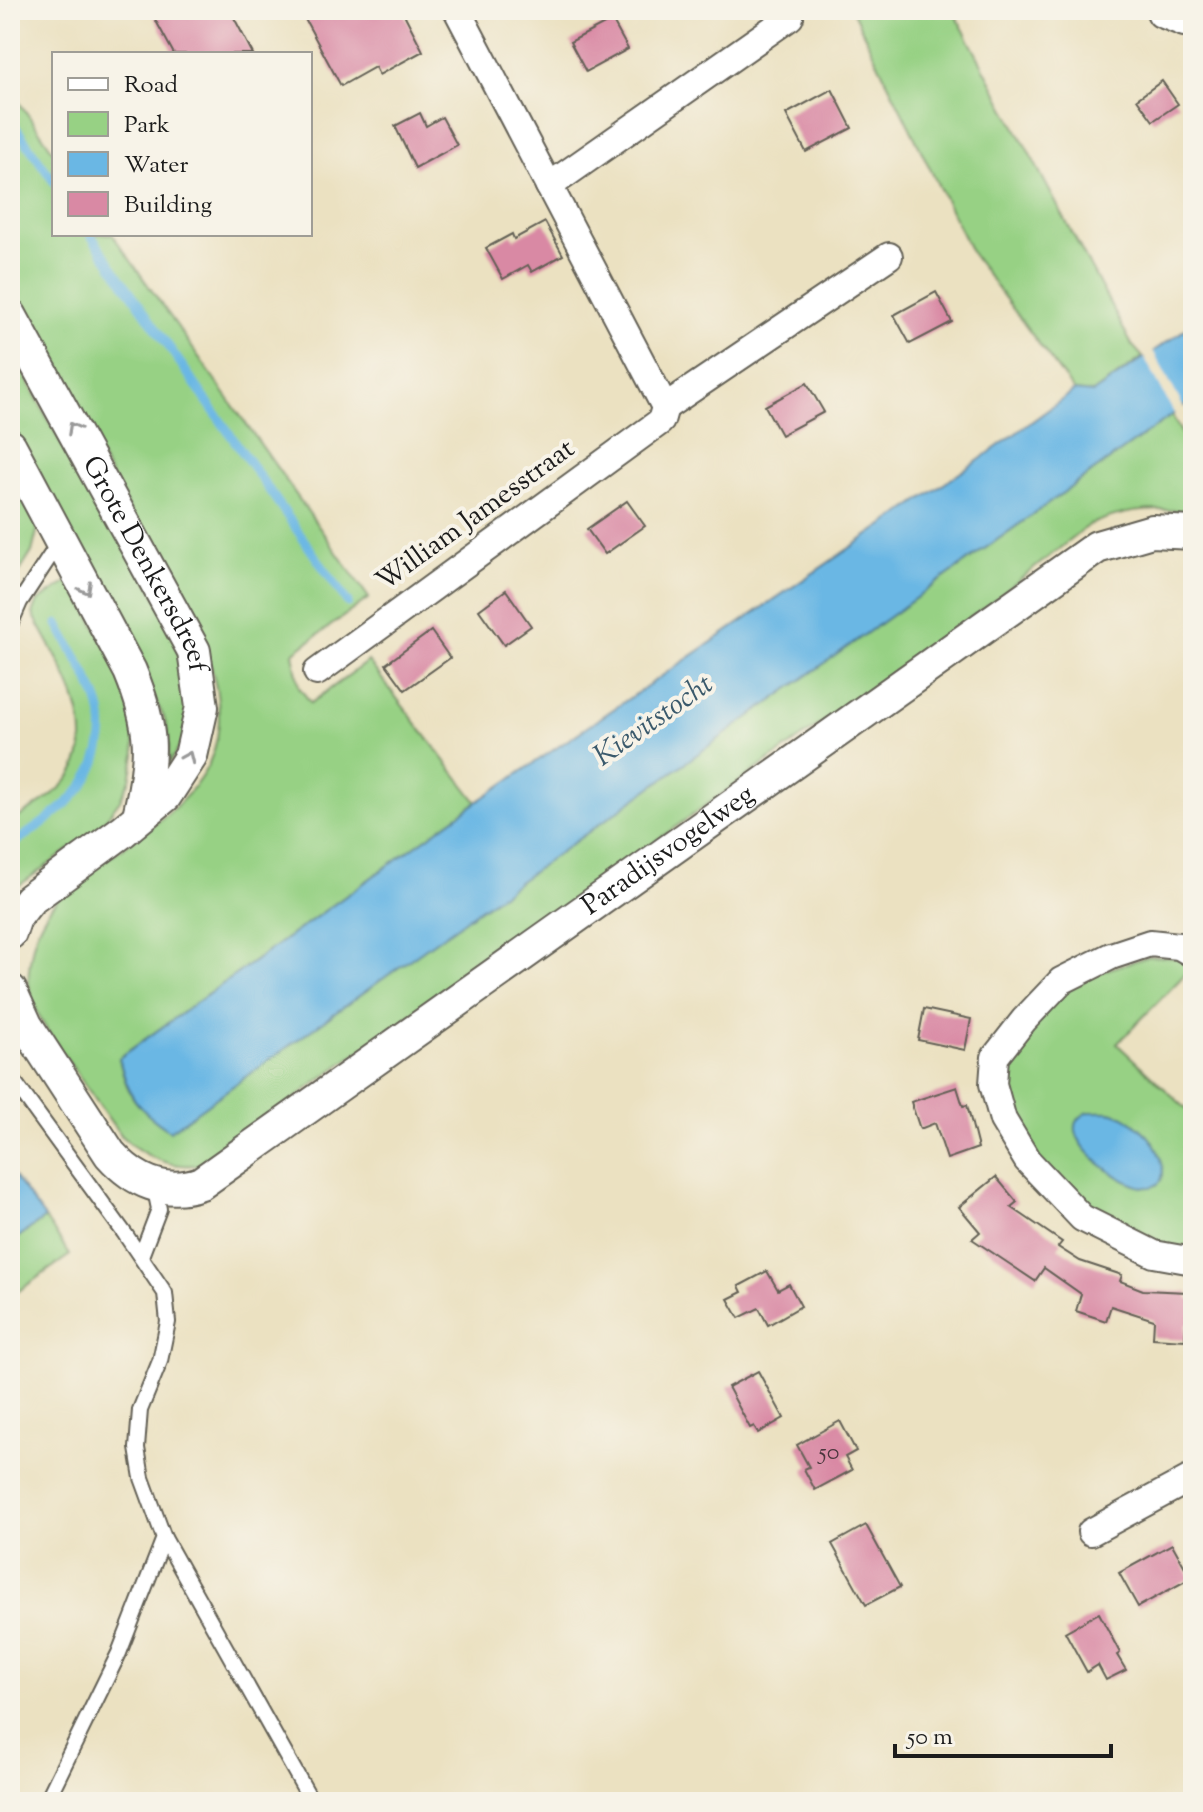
<svg xmlns="http://www.w3.org/2000/svg" width="1203" height="1812" font-family="'Sorts Mill Goudy',serif">
	<rect width="100%" height="100%" fill="#f7f3e8"/>
	<filter id="ink" filterUnits="userSpaceOnUse"><feTurbulence type="fractalNoise" baseFrequency=".0125" numOctaves="2"/><feDisplacementMap in="SourceGraphic" scale="16" xChannelSelector="R" yChannelSelector="G"/><feConvolveMatrix kernelMatrix="1 2 1 2 8 2 1 2 1" color-interpolation-filters="sRGB"/></filter>
	<filter id="wash" filterUnits="userSpaceOnUse"><feTurbulence type="fractalNoise" baseFrequency=".006" numOctaves="4" result="noise"/><feDisplacementMap in="SourceGraphic" scale="32" xChannelSelector="R" yChannelSelector="G"/><feGaussianBlur stdDeviation="1.8" result="paint"/><feColorMatrix in="noise" values="0 0 0 0 0 0 0 0 0 0 0 0 0 0 0 0 0 1.4 0 .05"/><feComposite in="paint" operator="in"/></filter>
	<g filter="url(#wash)">
		<rect width="100%" height="100%" fill="#ebe1c1"/>
		<g fill="#97d184" stroke="#5a7650" stroke-width="2">
			<path d="M852,10H953L1132,345L1143,357L1093,393L1074,391L972,254Z"/>
			<path d="M10,89L54,152V234H112L369,598L293,653L299,687L311,703L368,661L477,802L119,1058C128,1099 136,1107 170,1130L1172,415L1187,444L1188,479L1184,511C1148,508 1122,511 1089,525L984,608L326,1075L210,1162C177,1172 146,1159 121,1136C103,1111 86,1086 68,1061C54,1040 39,1022 32,998C26,982 29,966 32,950C39,910 66,888 97,866C179,807 246,772 208,657L10,288Z"/>
			<path d="M10,348L71,462L127,545L175,630L190,729L169,764V738L164,717L10,428Z"/>
			<path d="M10,464L40,520L32,552L15,579L10,570Z"/>
			<path d="M71,580L131,693L135,755L130,780L120,800L98,829L10,892V823C30,809 59,795 72,774C103,726 55,656 33,614L38,601Z"/>
			<path d="M1150,956L1178,958L1193,966L1117,1044L1193,1115V1251L1158,1246L1082,1206L1043,1167L1006,1106L1004,1063L1057,998L1096,973Z"/>
			<path d="M45,1218L70,1255L10,1297V1243Z"/>
		</g>
		<g fill="#6ab7e4" stroke="#436a80" stroke-width="2">
			<path d="M1193,324V400L170,1131C137,1110 128,1096 119,1058L477,802L979,460L1074,391L1093,393Z"/>
			<path d="M1089,1112C1097,1112 1106,1111 1114,1113C1127,1117 1140,1127 1149,1137C1161,1151 1176,1190 1143,1187C1120,1185 1046,1130 1089,1112Z"/>
			<path d="M10,1171L45,1218L10,1243Z"/>
		</g>
		<path fill="#ebe1c1" d="M1151,347L1185,410L1176,417L1142,353Z"/>
		<g fill="none" stroke-linecap="round" stroke-linejoin="round">
			<g stroke="#6ab7e4" stroke-width="9">
				<path d="M10,119L54,182"/>
				<path d="M90,234L348,603"/>
				<path d="M10,846C51,817 96,792 102,737C103,726 102,711 98,701C88,674 71,649 58,624"/>
			</g>
		</g>
		<g id="blocks">
			<g fill="#d989a4">
				<path d="M150,10H230L253,54H174Z"/>
				<path d="M300,10H402L423,51L379,75L375,67L341,86Z"/>
				<path d="M612,20L628,49L586,72L570,42Z"/>
				<path d="M1162,81L1178,104L1153,121L1137,99Z"/>
				<path d="M832,89L852,128L806,152L786,114Z"/>
				<path d="M420,113L426,126L442,117L457,145L415,168L395,126Z"/>
				<path d="M545,222L563,255L532,272L528,265L503,279L486,248L512,234L514,239Z"/>
				<path d="M936,292L952,322L910,344L894,315Z"/>
				<path d="M807,383L824,412L781,435L765,406Z"/>
				<path d="M627,501L645,526L605,554L587,529Z"/>
				<path d="M506,590L531,626L504,645L479,610Z"/>
				<path d="M431,631L450,658L405,690L386,664Z"/>
				<path d="M924,1009L971,1019L965,1050L918,1040Z"/>
				<path d="M957,1087L963,1106L967,1105L978,1148L947,1159L935,1123L920,1129L911,1102Z"/>
				<path d="M996,1177L1017,1202L1011,1207L1062,1242L1058,1247L1080,1261L1122,1275L1120,1281L1143,1290L1188,1292V1299H1193V1325L1186,1324L1185,1340L1153,1338L1154,1320L1111,1306L1106,1321L1076,1311L1081,1294L1044,1268L1035,1281L972,1239L980,1232L959,1207Z"/>
				<path d="M767,1271L778,1290L789,1284L801,1306L768,1325L759,1308L739,1318L728,1299L742,1292L739,1286Z"/>
				<path d="M758,1371L784,1418L758,1433L754,1426L750,1428L728,1387Z"/>
				<path d="M840,1421L856,1451L845,1457L852,1470L815,1490L804,1469L809,1467L797,1445Z"/>
				<path d="M866,1525L900,1587L866,1605L832,1544Z"/>
				<path d="M1172,1544L1191,1578L1138,1607L1119,1573Z"/>
				<path d="M1099,1613L1120,1653L1117,1655L1126,1670L1106,1680L1098,1665L1087,1672L1065,1632Z"/>
			</g>
		</g>
	</g>
	<g filter="url(#ink)">
		<use href="#blocks" fill-opacity="0" stroke="#646156" stroke-width="2"/>
		<g fill="none" stroke-linecap="round" stroke-linejoin="round">
			<defs>
				<g id="service">
					<path d="M10,625L20,602L60,541"/>
					<path d="M10,1076L125,1234L165,1293L168,1322L160,1361L140,1410L137,1448L142,1478L164,1538L312,1802"/>
					<path d="M141,1256L159,1209L154,1185"/>
					<path d="M46,1802L119,1653L164,1538"/>
				</g>
				<g id="minor">
					<path d="M1159,10L1161,14L1184,23L1193,19"/>
					<path d="M549,186L790,17"/>
					<path d="M665,407L889,256"/>
					<path d="M317,672L661,421L665,407L457,10"/>
					<path d="M1193,954L1179,946L1150,943L1111,956L1061,981L1024,1020L995,1057L993,1084L1003,1120L1027,1160L1082,1218L1154,1254L1193,1261"/>
					<path d="M1091,1532L1193,1477"/>
				</g>
				<g id="tertiary">
					<path id="s1" d="M10,315L194,651L202,707L191,756L165,796L123,831L29,900L15,918L10,933"/>
					<path d="M10,446L130,671C154,729 153,756 139,816"/>
					<path id="s2" d="M10,990L26,1025L110,1154C134,1181 165,1196 201,1183L1097,547L1152,531L1193,533"/>
				</g>
			</defs>
			<use href="#service" stroke="#646156" stroke-width="18"/>
			<use href="#minor" stroke="#646156" stroke-width="30"/>
			<use href="#tertiary" stroke="#646156" stroke-width="36"/>
			<use href="#service" stroke="#fff" stroke-width="14"/>
			<use href="#minor" stroke="#fff" stroke-width="26"/>
			<use href="#tertiary" stroke="#fff" stroke-width="32"/>
		</g>
		<defs><path id="oneway-chevron" d="M-2-3.5L2.5 0L-2 3.5" fill="none" stroke-width="1.6" stroke-linecap="round" stroke-linejoin="round" transform="scale(2)"/></defs>
		<g stroke="#999">
			<use href="#oneway-chevron" transform="translate(73 428) rotate(-119)"/>
			<use href="#oneway-chevron" transform="translate(86 589) rotate(62)"/>
			<use href="#oneway-chevron" transform="translate(188 757) rotate(-66)"/>
		</g>
	</g>
	<g text-anchor="middle" dominant-baseline="central" stroke-width="8" stroke-linejoin="round" paint-order="stroke">
		<g font-size="24" fill="#4b373e">
			<text x="829" y="1453">50</text>
		</g>
		<g font-size="28" fill="#1c1c1c" stroke="#f7f3e8">
			<text transform="translate(476 516) rotate(-36)">William Jamesstraat</text>
			<text stroke="none"><textPath href="#s1" startOffset="284">Grote Denkersdreef</textPath></text>
			<text stroke="none"><textPath href="#s2" startOffset="868">Paradijsvogelweg</textPath></text>
		</g>
		<g font-size="30" font-style="italic" fill="#3b5a6c" stroke="#f7f3e8">
			<text transform="translate(654 721) rotate(-35)">Kievitstocht</text>
		</g>
	</g>
	<rect width="1203" height="1812" fill="none" stroke="#f7f3e8" stroke-width="40"/>
	<rect x="52" y="52" width="260" height="184" fill="#f7f3e8" stroke="#9f9d96" stroke-width="2"/>
	<rect x="68" y="78" width="40" height="12" fill="#ffffff" stroke="#9f9d96" stroke-width="2"/>
	<text x="124" y="92" font-size="24" fill="#1c1c1c">Road</text>
	<rect x="68" y="112" width="40" height="24" fill="#97d184" stroke="#9f9d96" stroke-width="2"/>
	<text x="124" y="132" font-size="24" fill="#1c1c1c">Park</text>
	<rect x="68" y="152" width="40" height="24" fill="#6ab7e4" stroke="#9f9d96" stroke-width="2"/>
	<text x="124" y="172" font-size="24" fill="#1c1c1c">Water</text>
	<rect x="68" y="192" width="40" height="24" fill="#d989a4" stroke="#9f9d96" stroke-width="2"/>
	<text x="124" y="212" font-size="24" fill="#1c1c1c">Building</text>
	<path d="M895 1744v12h216v-12" fill="none" stroke="#1c1c1c" stroke-width="4"/>
	<text x="907" y="1744" font-size="24" fill="#1c1c1c" stroke="#f7f3e8" stroke-width="6" paint-order="stroke">50 m</text>
</svg>
